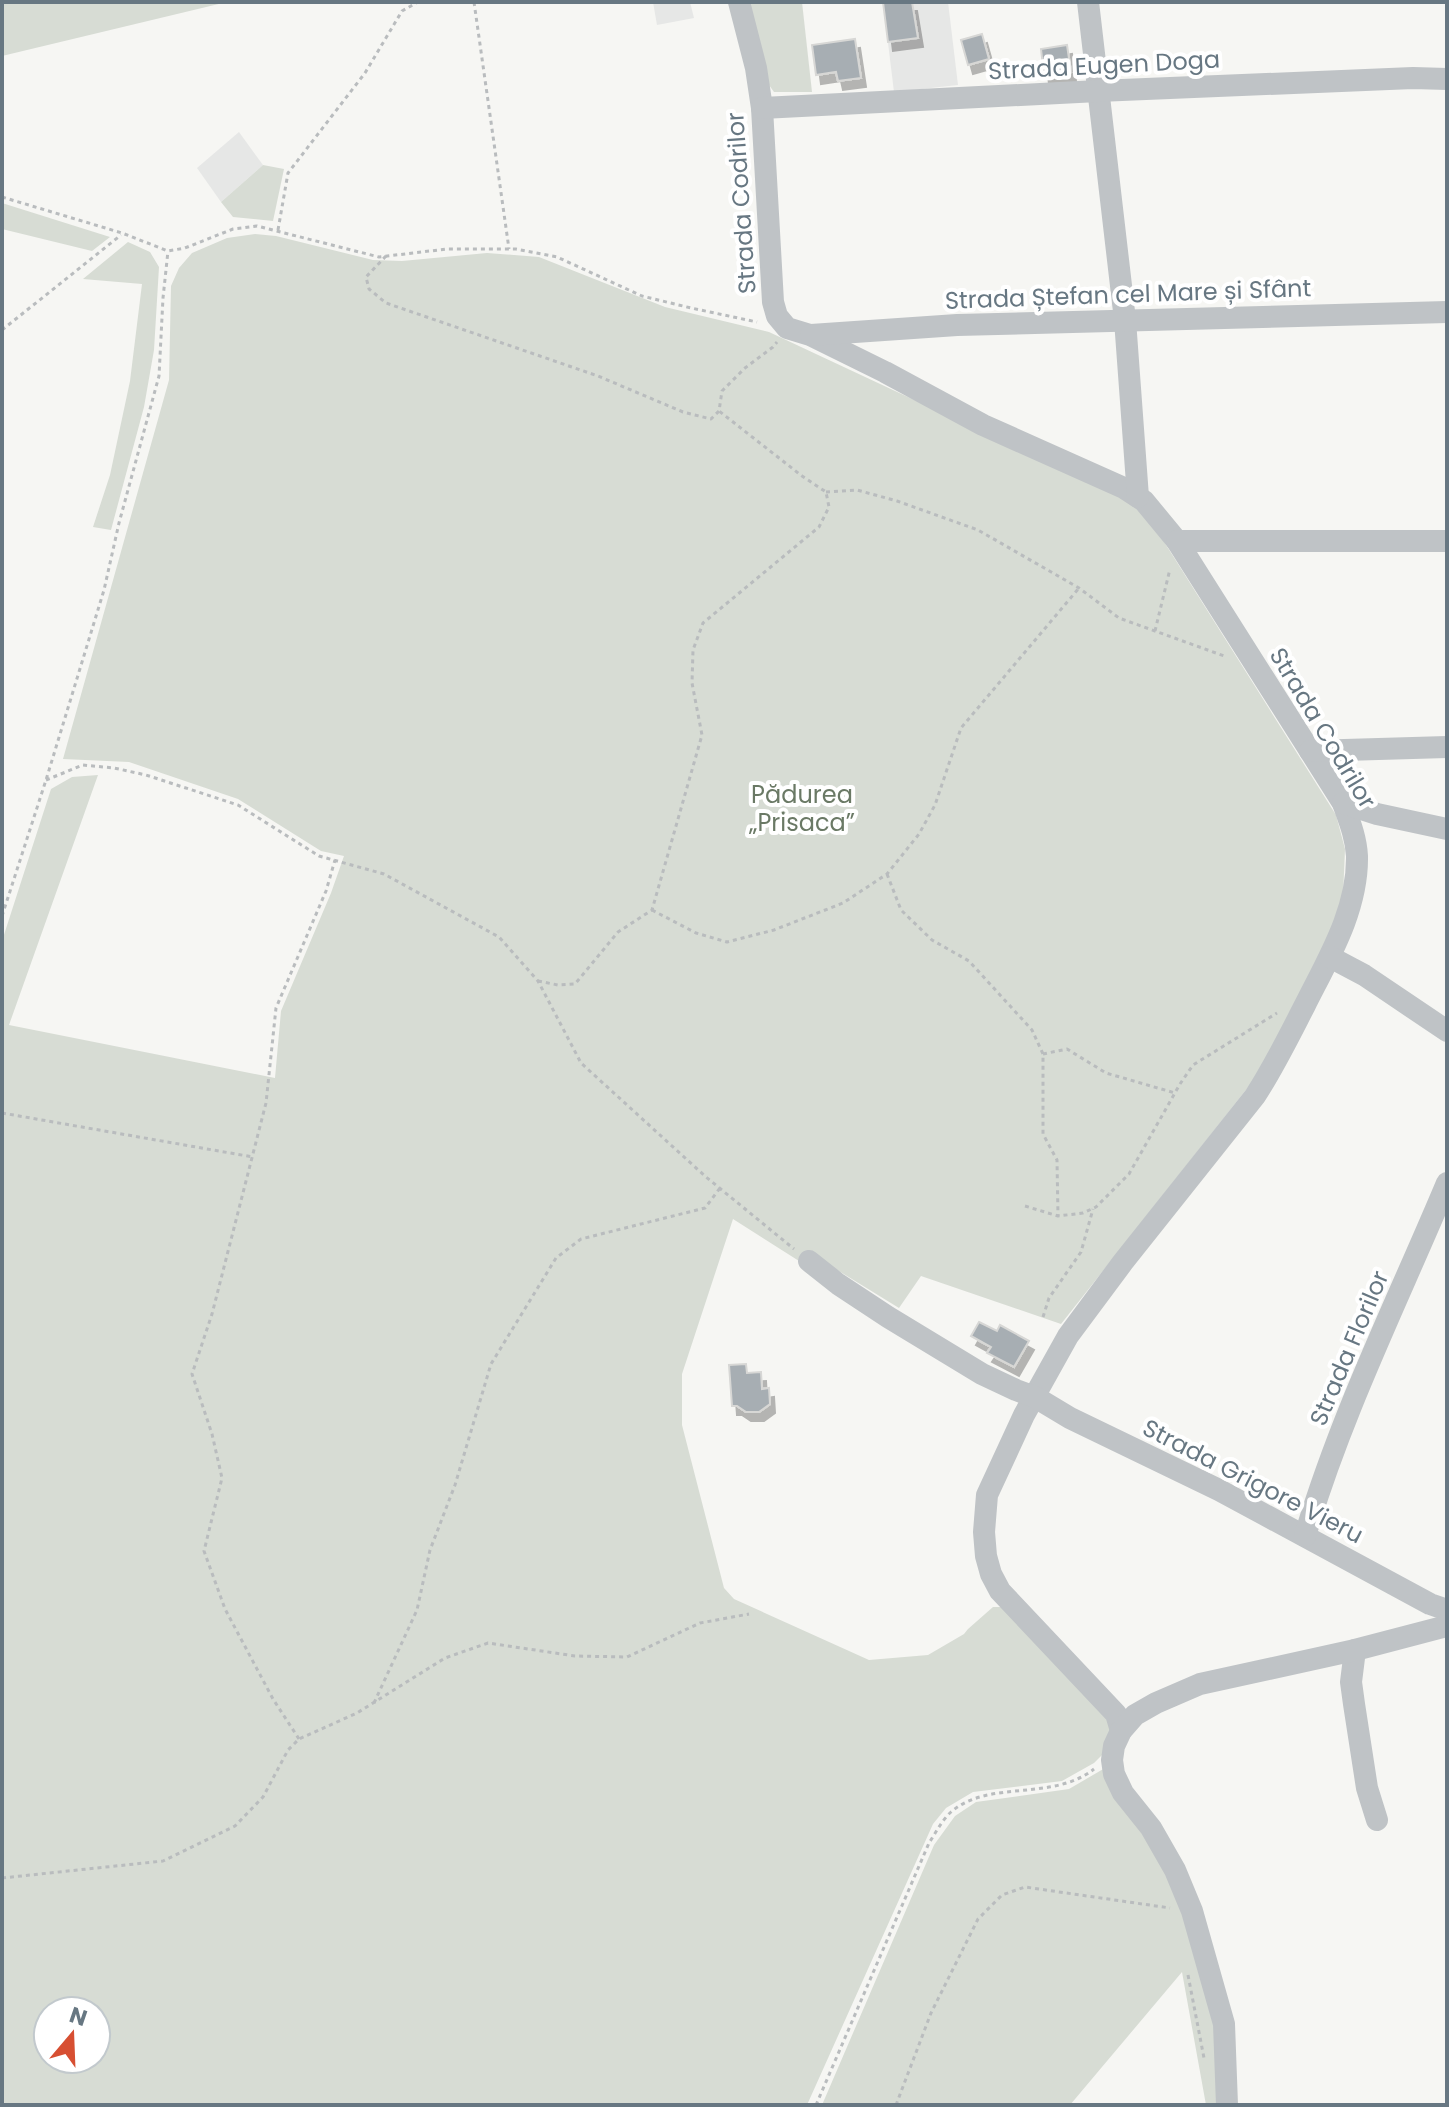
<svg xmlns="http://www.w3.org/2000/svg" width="1449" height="2107" font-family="Poppins,sans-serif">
	<defs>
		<filter id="shadow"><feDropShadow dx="5" dy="9" stdDeviation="0" flood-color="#0004"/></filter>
	</defs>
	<rect width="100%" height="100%" fill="#f6f6f3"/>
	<g fill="#e6e7e6">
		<path d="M653,2H690L694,18L657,25Z"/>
		<path d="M883,2H948L958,85L894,92Z"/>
		<path d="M239,132L263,165L221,202L197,168Z"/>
	</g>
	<g fill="#d7dcd4" fill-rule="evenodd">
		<path d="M2,2H227L2,56Z"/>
		<path d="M747,2H802L812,92H774L764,78Z"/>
		<path d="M263,165L284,169L273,221L233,217L221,202Z"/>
		<path d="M2,203L110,237L92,251L2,229Z"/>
		<path d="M255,234L276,236L373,260L402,261L487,253L539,257L665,307L769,332L1139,505L1156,529L1336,815L1345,849L1343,896L1325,952L1268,1062L1061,1324L921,1276L899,1308L808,1252L799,1261L733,1219L682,1374V1425L724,1588L734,1599L869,1660L928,1655L964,1634L968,1629L993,1607H1009L1111,1723L1107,1750L1094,1763L1062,1781L973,1792L946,1808L933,1824L807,2105H2V941L51,789L72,777L98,775L9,1025L275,1078L281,1011L331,893L344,856L321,851L238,799L129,762L63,759L169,380L171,286L179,268L192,253L227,238ZM48,2011H96V2059H48Z"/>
		<path d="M128,242L150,252L159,267L154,350L144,407L111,530L93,527L110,475L130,381L142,284L83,279Z"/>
		<path d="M1105,1768L1181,1892L1217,2021L1223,2105H1206L1182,1972L1070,2105H822L934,1845L955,1816L976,1802L1069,1789Z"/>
	</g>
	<g fill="#a7aeb3" stroke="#d7d7d5" stroke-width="2" filter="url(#shadow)">
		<path d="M883,2H912L918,38L888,42Z"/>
		<path d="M982,34L989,59L968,65L961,40Z"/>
		<path d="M855,39L861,78L838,81L836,72L816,75L812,45Z"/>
		<path d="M1067,45L1071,72L1044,75L1041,49Z"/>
		<path d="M979,1322L997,1331L1000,1325L1029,1341L1014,1367L987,1353L991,1347L971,1336Z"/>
		<path d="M746,1364L747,1373L761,1372L762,1389L769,1388L770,1404L759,1412H746L737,1406H732L729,1365Z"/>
	</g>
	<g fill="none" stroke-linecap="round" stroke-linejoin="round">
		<g stroke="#b9bcbe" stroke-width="3" stroke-dasharray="4 4" stroke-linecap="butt">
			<path d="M474,2L509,249"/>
			<path d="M2,197L122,233L168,251L185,248L233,229L257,226L379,257L447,249H516L557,257L642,296L691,308L757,322"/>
			<path d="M278,230L288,173L365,73L402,11L418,2"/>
			<path d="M386,256L366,277L369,289L386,303L598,376L683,412L711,419L719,411L722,391L745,368L773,347L777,342"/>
			<path d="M2,330L121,235"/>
			<path d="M826,492L857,490L897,501L978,530L1079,588L1119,618L1227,657"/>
			<path d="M1155,631L1170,569"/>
			<path d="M46,780L83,765L114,768L146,775L238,805L319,856L384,874L499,937L538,981L581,1063L706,1177L794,1249"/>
			<path d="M887,874L901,910L932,940L969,961L1032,1030L1043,1054V1134L1057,1160L1058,1216"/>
			<path d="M652,910L696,933L727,942L774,930L843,903L887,874L919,834L935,805L961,728L1079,588"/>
			<path d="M2,916L46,780L104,590L119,523L159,376L163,298L168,251"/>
			<path d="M538,981L558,985L575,984L618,932L652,910L702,735L692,683L693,650L703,623L819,527L829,507L826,492L802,476L719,411"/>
			<path d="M1043,1054L1067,1049L1106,1073L1175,1093"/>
			<path d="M2,1113L253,1157"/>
			<path d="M1025,1206L1058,1216L1083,1213L1096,1207L1129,1174L1180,1084L1193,1065L1277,1013"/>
			<path d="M1043,1317L1049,1298L1081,1252L1093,1209"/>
			<path d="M374,1703L417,1610L430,1550L455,1485L491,1364L556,1258L581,1239L705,1208L720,1188"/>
			<path d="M299,1739L273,1699L225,1609L204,1551L222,1478L212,1434L192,1374L212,1314L266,1103L276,1008L326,891L335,860"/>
			<path d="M2,1878L163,1861L235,1826L263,1797L288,1750L299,1739L357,1713L445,1658L488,1643L575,1656L627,1657L700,1623L749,1614"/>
			<path d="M1188,1975L1204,2058"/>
			<path d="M816,2105L929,1843C935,1834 942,1820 951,1812C989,1779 1052,1802 1094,1769"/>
			<path d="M896,2105L931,2013L978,1919L1002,1895L1025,1887L1170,1908"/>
		</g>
		<g stroke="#bfc3c6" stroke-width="22">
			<path d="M739,2L756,68L762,108L773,302L777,316L787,328L810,335L885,372L983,425L1124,488L1144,501L1177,541L1343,803C1349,820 1356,837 1357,856C1358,910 1328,959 1305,1005C1289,1036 1274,1067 1255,1096L1123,1262L1068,1336L1024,1415L987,1495L984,1532L986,1556L991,1574L1000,1591L1116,1714L1121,1731"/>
			<path d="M1088,2L1125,320L1138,497"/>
			<path d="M762,108L1098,91L1413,78L1447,79"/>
			<path d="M811,335L957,325L1447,312"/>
			<path d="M1177,541H1447"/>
			<path d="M1310,751L1447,747"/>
			<path d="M1343,803L1377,814L1447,829"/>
			<path d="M1330,957L1364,975L1447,1031"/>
			<path d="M809,1261L838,1284L888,1317L982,1374L1016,1390L1035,1397L1070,1418L1219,1490L1430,1604L1447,1610"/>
			<path d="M1305,1536C1341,1414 1398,1300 1447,1183"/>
			<path d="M1355,1650L1351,1682L1354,1704L1367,1788L1377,1820"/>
			<path d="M1227,2105L1224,2024L1192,1911L1175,1870L1151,1828L1123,1793L1114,1774L1112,1760L1114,1746L1121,1731L1135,1715L1156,1703L1200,1684L1355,1650L1447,1626"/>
		</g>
	</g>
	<g text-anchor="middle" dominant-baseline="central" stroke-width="8" stroke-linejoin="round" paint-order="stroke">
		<g font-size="24" fill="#677782" stroke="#fff">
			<text transform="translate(1104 65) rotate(-3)">Strada Eugen Doga</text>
			<text transform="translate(741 203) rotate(-94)">Strada Codrilor</text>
			<text transform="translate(1128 294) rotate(-2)">Strada Ștefan cel Mare și Sfânt</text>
			<text transform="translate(1323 728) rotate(59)">Strada Codrilor</text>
			<text transform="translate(1349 1348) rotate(-67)">Strada Florilor</text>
			<text transform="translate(1253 1481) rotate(27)">Strada Grigore Vieru</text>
		</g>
		<g font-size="24" fill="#6a7965" stroke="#fff">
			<text x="802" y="794">Pădurea<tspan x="802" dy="28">„Prisaca”</tspan></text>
		</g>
	</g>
	<rect width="1449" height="2107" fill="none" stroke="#677782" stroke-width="8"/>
	<g transform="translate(72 2035) rotate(19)"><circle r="38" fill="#ffffff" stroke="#c2c9cd" stroke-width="2"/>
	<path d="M0-6L14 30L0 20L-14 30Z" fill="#d74f32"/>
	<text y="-12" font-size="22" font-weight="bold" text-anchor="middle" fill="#677782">N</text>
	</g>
</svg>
